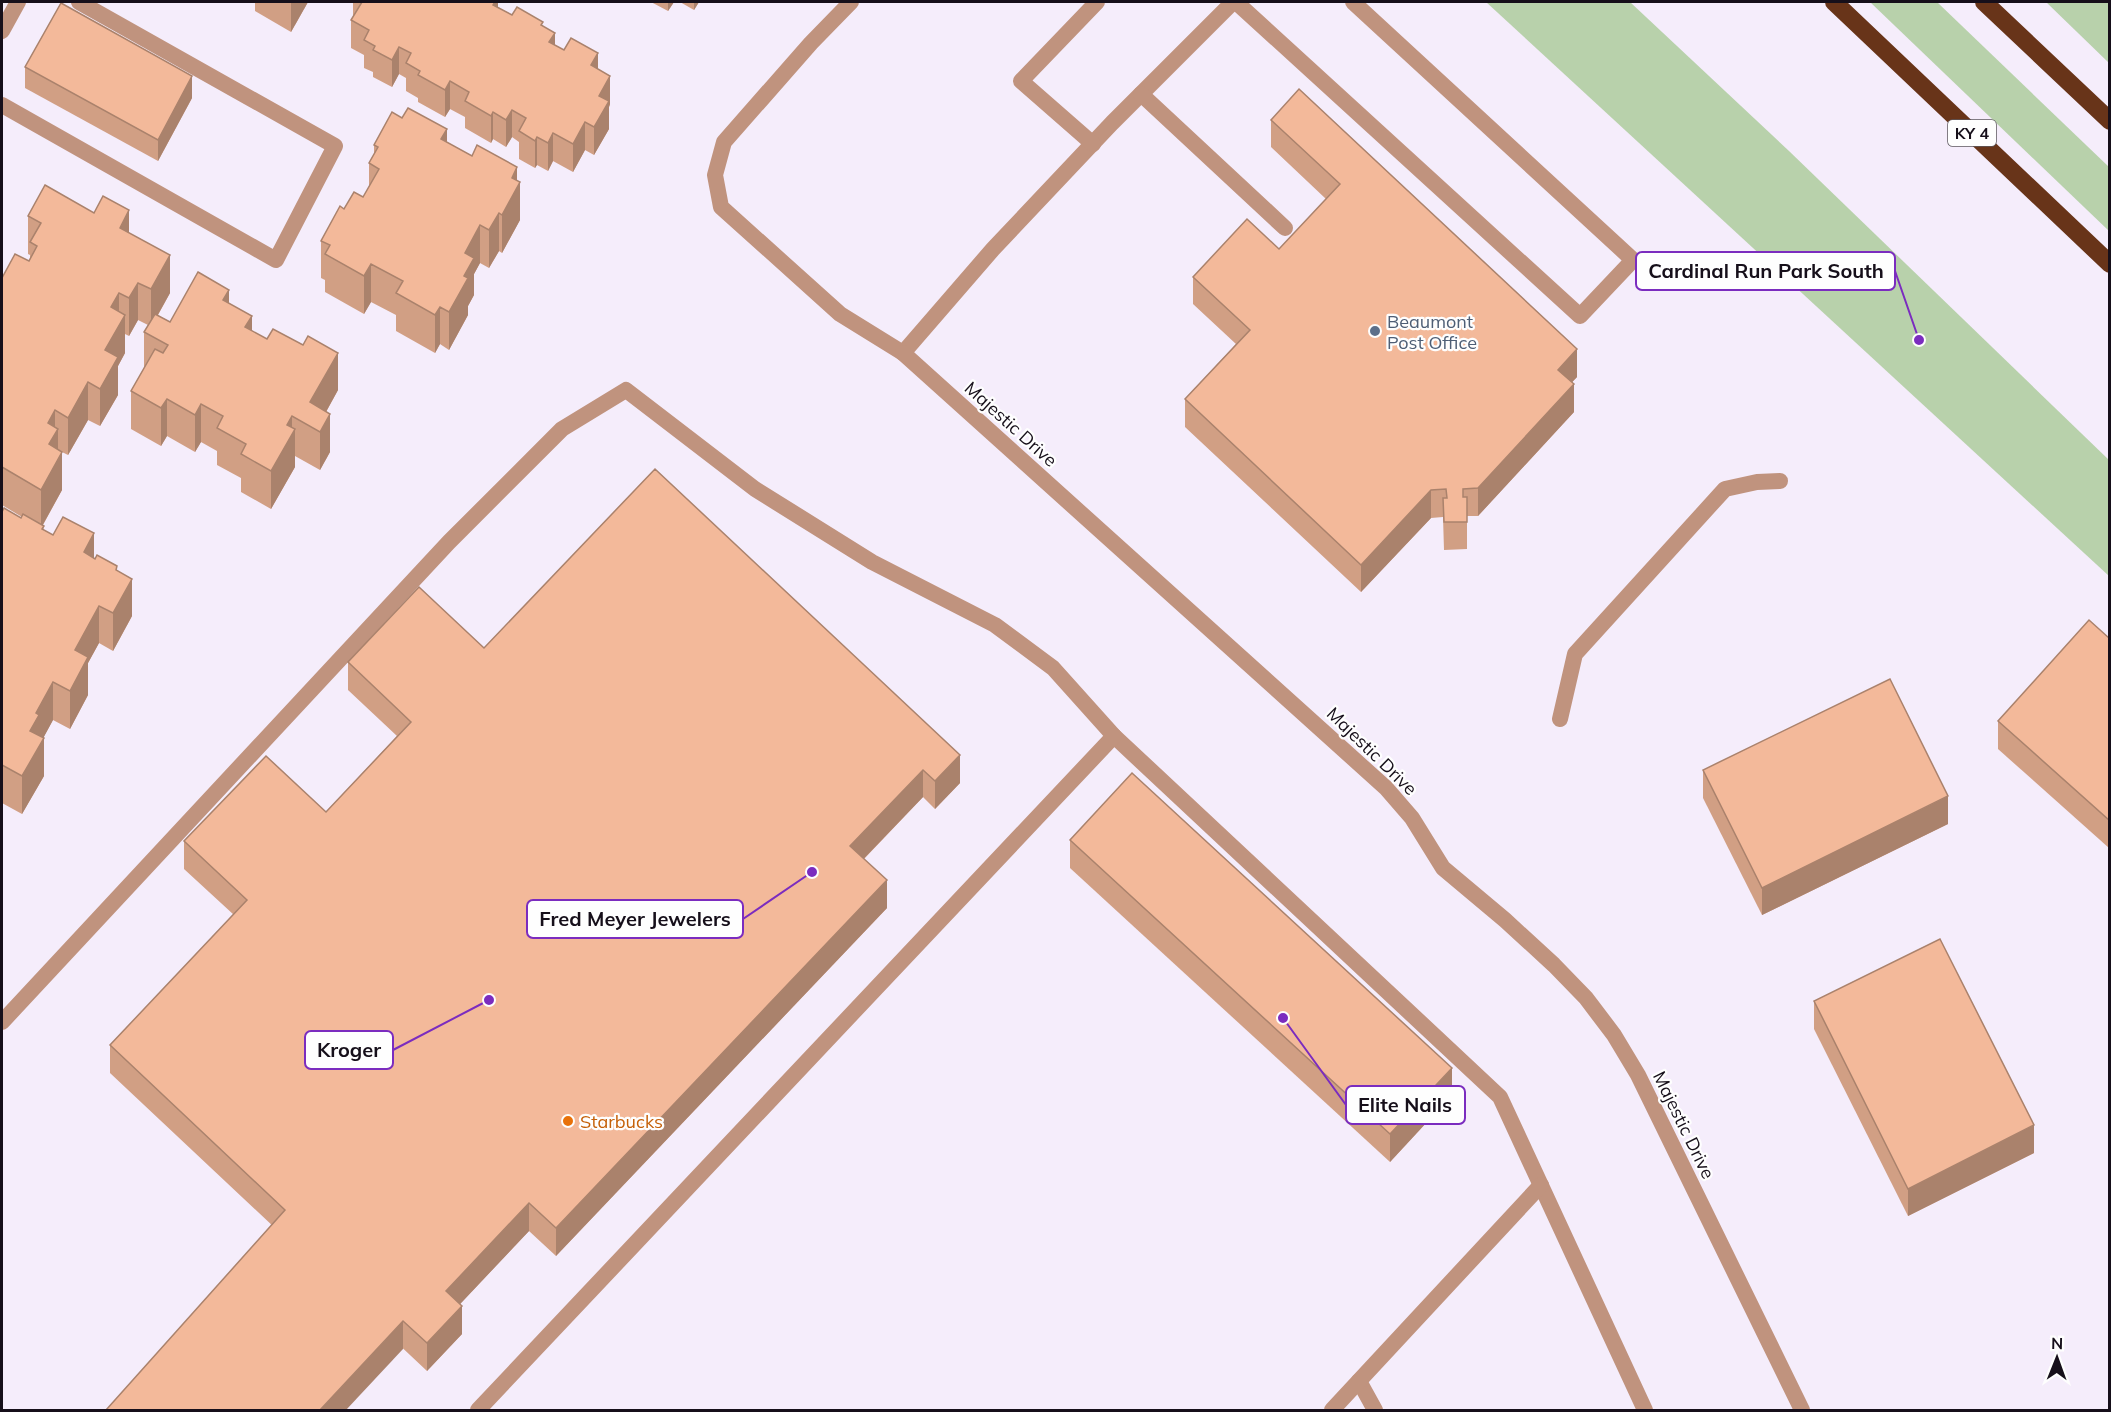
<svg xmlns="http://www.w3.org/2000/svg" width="2111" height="1412" font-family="Mulish,sans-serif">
	<rect width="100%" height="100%" fill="#f5edfb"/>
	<g fill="#b8d1ab">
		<path d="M1486,2H1630L1789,151L2109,460V576Z"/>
		<path d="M1870,2H1937L2109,167V231Z"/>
		<path d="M2046,2H2109V63Z"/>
	</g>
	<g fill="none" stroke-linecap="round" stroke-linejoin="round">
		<g stroke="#c0937e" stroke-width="16">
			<path d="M851,2L811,43L724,142L715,175L721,207L840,314L903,353L993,249L1112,123L1233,2"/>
			<path d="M1236,2L1580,316L1633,260L1353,2"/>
			<path d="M1141,94L1285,228"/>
			<path d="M1093,144L1021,81L1097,2"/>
			<path d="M1560,719L1575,654L1725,489L1757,482L1780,481"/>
			<path d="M2,1022L449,542L562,429L626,390L755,489L872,562L995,625L1053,668L1114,736L1500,1097L1645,1410"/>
			<path d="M1359,1381L1375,1410"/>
			<path d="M478,1410L1114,736"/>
			<path d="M1332,1410L1541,1185"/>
		</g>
		<g stroke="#c0937e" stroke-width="16">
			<path d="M2,31L18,2"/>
			<path d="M2,105L276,260L335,146L79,2"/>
			<path d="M903,353L1386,788L1412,818L1443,868L1505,920L1554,965L1586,998L1614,1035L1638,1075L1802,1410"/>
		</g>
		<g stroke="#683419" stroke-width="18">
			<path d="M1834,2L2110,264"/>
			<path d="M1984,2L2110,121"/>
		</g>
	</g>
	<g fill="#d19f84">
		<path d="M255,2H308L291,32L255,11Z"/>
		<path d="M353,2H498V7L512,15L543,27L555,45L598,69L610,104L609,107V129L594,155L585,150L573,172L553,161L548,171L537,165L535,168L519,159V142L512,137L506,147L493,139L491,143L465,128V117L450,109L445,117L418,102V98L406,91V78L399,74L392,87L373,77V72L364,68V55L351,48V20L353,17Z"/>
		<path d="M651,2H674L668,11Z"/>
		<path d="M680,2H699L694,10Z"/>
		<path d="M25,67L192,98L158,161L25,88Z"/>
		<path d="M1271,120L1577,377L1572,382L1574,412L1478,516H1467V549L1444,550L1443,517L1431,518L1361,592L1185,427V399L1236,344L1193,304V277L1279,249L1326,199L1271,147Z"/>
		<path d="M447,142L517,181L520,220L502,253L499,251L489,268L480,263L474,274V295L468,306V315L449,350L440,344L435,353L396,331V315L371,302L364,314L325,292V280L321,278V241L344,209L363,197L369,187V163L374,154V145Z"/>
		<path d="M28,216L129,233L170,293L158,315L170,322L229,303L252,331L338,390L326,412L330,452L320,470L295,456V467L271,509L241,492V478L217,465V451L201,442L195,452L167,436L161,446L131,429V391L144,368V332L148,325L138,320L129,336L125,334V353L118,366V395L100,426L88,420L68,455L62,452V490L43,525L44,531L117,570L132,616L113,651L99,643L88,663V695L70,729L53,720L43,738L44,776L22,814L2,803V512L21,518L22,517L2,505V278L29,261L30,258V255L28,254Z"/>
		<path d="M655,469L960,783L935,809L923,797L864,859L887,908L556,1256L529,1231L460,1304L462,1334L427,1371L110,1073V1045L234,915L184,869V841L326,812L397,736L348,690V662L484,648Z"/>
		<path d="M2109,638V848L1998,749V721Z"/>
		<path d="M1703,770L1948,824L1762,915L1703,798Z"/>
		<path d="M1070,840L1452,1095L1390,1162L1070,868Z"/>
		<path d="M1814,1001L2034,1153L1908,1216L1814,1029Z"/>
	</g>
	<g fill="#aa826c">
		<path d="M291,2H308L291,32Z"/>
		<path d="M495,2H498V24L493,5Z"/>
		<path d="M668,2H674L668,11Z"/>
		<path d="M694,2H699L694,10Z"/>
		<path d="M555,33V60L549,42Z"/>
		<path d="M399,47V74L392,87V60Z"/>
		<path d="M598,53V80L591,65Z"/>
		<path d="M192,76V98L158,161V140Z"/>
		<path d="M610,76V104L609,107V129L594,155V127L599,96Z"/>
		<path d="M450,81V109L445,117V90Z"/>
		<path d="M512,110V137L506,147V120Z"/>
		<path d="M493,112V139L491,143V116Z"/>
		<path d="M585,122V150L573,172V144Z"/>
		<path d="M447,129V167L441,139Z"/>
		<path d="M553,133V161L548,171V143Z"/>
		<path d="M537,137V165L535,168V141Z"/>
		<path d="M517,167V187L520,182V220L502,253V215L512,178Z"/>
		<path d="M129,210V248L120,228Z"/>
		<path d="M499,213V251L489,268V230Z"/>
		<path d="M480,225V263L474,274V295L468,306V315L449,350V312L465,253Z"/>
		<path d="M170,255V293L151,327V289Z"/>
		<path d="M371,264V302L364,314V276Z"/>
		<path d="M138,283V320L129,336V298Z"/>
		<path d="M229,290V328L223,300Z"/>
		<path d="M119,293V325L125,315V353L118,366V395L100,426V389L111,307Z"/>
		<path d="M440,307V344L435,353V315Z"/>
		<path d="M252,316V354L245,327Z"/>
		<path d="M1577,349V377L1558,397V370Z"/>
		<path d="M338,353V390L316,430L310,402Z"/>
		<path d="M88,382V420L68,455V418Z"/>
		<path d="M1574,384V412L1478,516V488Z"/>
		<path d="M167,399V436L161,446V408Z"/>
		<path d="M201,404V442L195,452V415Z"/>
		<path d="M55,410V434L58,429V460L62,452V490L41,528V490L48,423Z"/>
		<path d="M330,414V452L320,470V432Z"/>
		<path d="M292,416V434L295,429V467L271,509V471L287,425Z"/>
		<path d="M1431,490V518L1361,592V565Z"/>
		<path d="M94,533V571L84,552Z"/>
		<path d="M132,579V616L113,651V613Z"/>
		<path d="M99,606V643L88,663V695L70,729V691L75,650Z"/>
		<path d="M53,682V720L39,746L44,738V776L22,814V776L30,731L36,713Z"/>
		<path d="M960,755V783L935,809V781Z"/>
		<path d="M923,770V797L850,873V846Z"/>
		<path d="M1948,796V824L1762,915V888Z"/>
		<path d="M887,880V908L556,1256V1228Z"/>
		<path d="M1452,1068V1095L1390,1162V1134Z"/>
		<path d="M2034,1125V1153L1908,1216V1189Z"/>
		<path d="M529,1203V1231L446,1319V1291Z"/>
		<path d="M462,1306V1334L427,1371V1343Z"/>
		<path d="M403,1321V1349L346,1410H320Z"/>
	</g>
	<g fill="#f3b99a" stroke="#aa826c" stroke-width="1.5">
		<path d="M362,2H495L493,5L512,15L517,7L543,22L541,25L555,33L549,42L564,50L571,38L598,53L591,65L610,76L599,96L609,101L594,127L585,122L573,144L553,133L548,143L537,137L535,141L519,131L526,118L512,110L506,120L493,112L491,116L465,101L469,92L450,81L445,90L418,75L420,71L406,63L411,53L399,47L392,60L373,50L375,46L364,40L369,30L351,20Z"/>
		<path d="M61,3L192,76L158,140L25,67Z"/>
		<path d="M1299,89L1577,349L1558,370L1574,384L1478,488L1463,489V497H1467V522H1444L1443,498H1447L1446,489L1431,490L1361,565L1185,399L1250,330L1193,277L1247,219L1279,249L1340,184L1271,120Z"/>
		<path d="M408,108L447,129L441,139L472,156L477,145L517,167L512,178L520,182L502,215L499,213L489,230L480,225L465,253L474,258L464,276L468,278L449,312L440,307L435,315L396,293L403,281L371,264L364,276L325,254L330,245L321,241L340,206L344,209L354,192L363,197L379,169L369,163L378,147L374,145L392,112L402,118Z"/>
		<path d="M45,185L94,213L103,196L129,210L120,228L170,255L151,289L138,283L129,298L119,293L111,307L125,315L105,350L118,357L100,389L88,382L68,418L55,410L48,423L58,429L49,444L62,452L41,490L2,467V278L15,254L29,261L37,246L30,242L41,223L28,216Z"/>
		<path d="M198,272L229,290L223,300L252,316L245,327L267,339L273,329L303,345L308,336L338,353L310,402L330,414L320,432L292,416L287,425L295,429L271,471L241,454L246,444L217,428L223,416L201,404L195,415L167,399L161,408L131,391L155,349L163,353L168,345L144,332L155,314L170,322Z"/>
		<path d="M655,469L960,755L935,781L923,770L850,846L887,880L556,1228L529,1203L446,1291L462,1306L427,1343L403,1321L320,1410H106L285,1210L110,1045L247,900L184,841L266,756L326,812L411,722L348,662L419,587L484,648Z"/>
		<path d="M4,508L21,518L23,514L44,526L42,529L53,535L63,517L94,533L84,552L95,559L97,555L117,566L116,570L132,579L113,613L99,606L75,650L88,657L70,691L53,682L36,713L39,715L30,731L44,738L22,776L2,765V512Z"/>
		<path d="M2089,620L2109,638V820L1998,721Z"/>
		<path d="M1890,679L1948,796L1762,888L1703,770Z"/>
		<path d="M1132,773L1452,1068L1390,1134L1070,840Z"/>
		<path d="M1940,939L2034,1125L1908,1189L1814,1001Z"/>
	</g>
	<circle fill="#5c6f8a" stroke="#fefefe" stroke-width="2" cx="1375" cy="331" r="6"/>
	<circle fill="#e8710a" stroke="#fefefe" stroke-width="2" cx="568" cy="1121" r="6"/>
	<g text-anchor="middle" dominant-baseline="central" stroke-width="4.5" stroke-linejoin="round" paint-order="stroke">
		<rect fill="#fefefe" stroke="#5c575e" stroke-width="1.5" x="1948" y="120" width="48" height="26" rx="4.5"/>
		<g font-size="16" font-weight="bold" fill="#160f1a">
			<text x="1972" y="133">KY 4</text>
		</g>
		<g font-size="18" fill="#4e5e75" stroke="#fefefe" text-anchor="start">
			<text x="1387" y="321">Beaumont<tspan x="1387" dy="21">Post Office</tspan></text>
		</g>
		<g font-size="18" fill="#160f1a" stroke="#fefefe">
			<text transform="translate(1011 424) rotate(42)">Majestic Drive</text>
			<text transform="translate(1372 751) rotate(44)">Majestic Drive</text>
			<text transform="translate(1684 1125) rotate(64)">Majestic Drive</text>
		</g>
		<g font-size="18" fill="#c56008" stroke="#fefefe" text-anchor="start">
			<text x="580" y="1121">Starbucks</text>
		</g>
	</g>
	<path fill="none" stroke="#7b2cbf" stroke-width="2" d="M1919 340L1895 271M812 872L743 919M489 1000L393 1050M1283 1018L1346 1105"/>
	<g fill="#7b2cbf" stroke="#fefefe" stroke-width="2">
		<circle cx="1919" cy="340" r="6"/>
		<circle cx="812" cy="872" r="6"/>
		<circle cx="489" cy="1000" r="6"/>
		<circle cx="1283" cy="1018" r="6"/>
	</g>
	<g fill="#fefefe" stroke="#7b2cbf" stroke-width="2">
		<rect x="1636" y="252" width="259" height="38" rx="6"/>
		<rect x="527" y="900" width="216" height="38" rx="6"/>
		<rect x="305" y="1031" width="88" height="38" rx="6"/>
		<rect x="1346" y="1086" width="119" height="38" rx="6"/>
	</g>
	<g font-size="20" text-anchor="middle" font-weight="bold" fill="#160f1a">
		<text x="1766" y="278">Cardinal Run Park South</text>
		<text x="635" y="926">Fred Meyer Jewelers</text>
		<text x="349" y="1057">Kroger</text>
		<text x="1405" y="1112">Elite Nails</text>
	</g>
	<rect width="2111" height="1412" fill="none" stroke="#160f1a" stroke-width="6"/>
	<g transform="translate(2057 1358) rotate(1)" stroke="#fefefe" stroke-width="4.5" paint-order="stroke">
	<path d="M0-4.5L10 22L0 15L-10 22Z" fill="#160f1a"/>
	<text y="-9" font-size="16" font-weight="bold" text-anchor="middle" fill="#160f1a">N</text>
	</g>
</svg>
